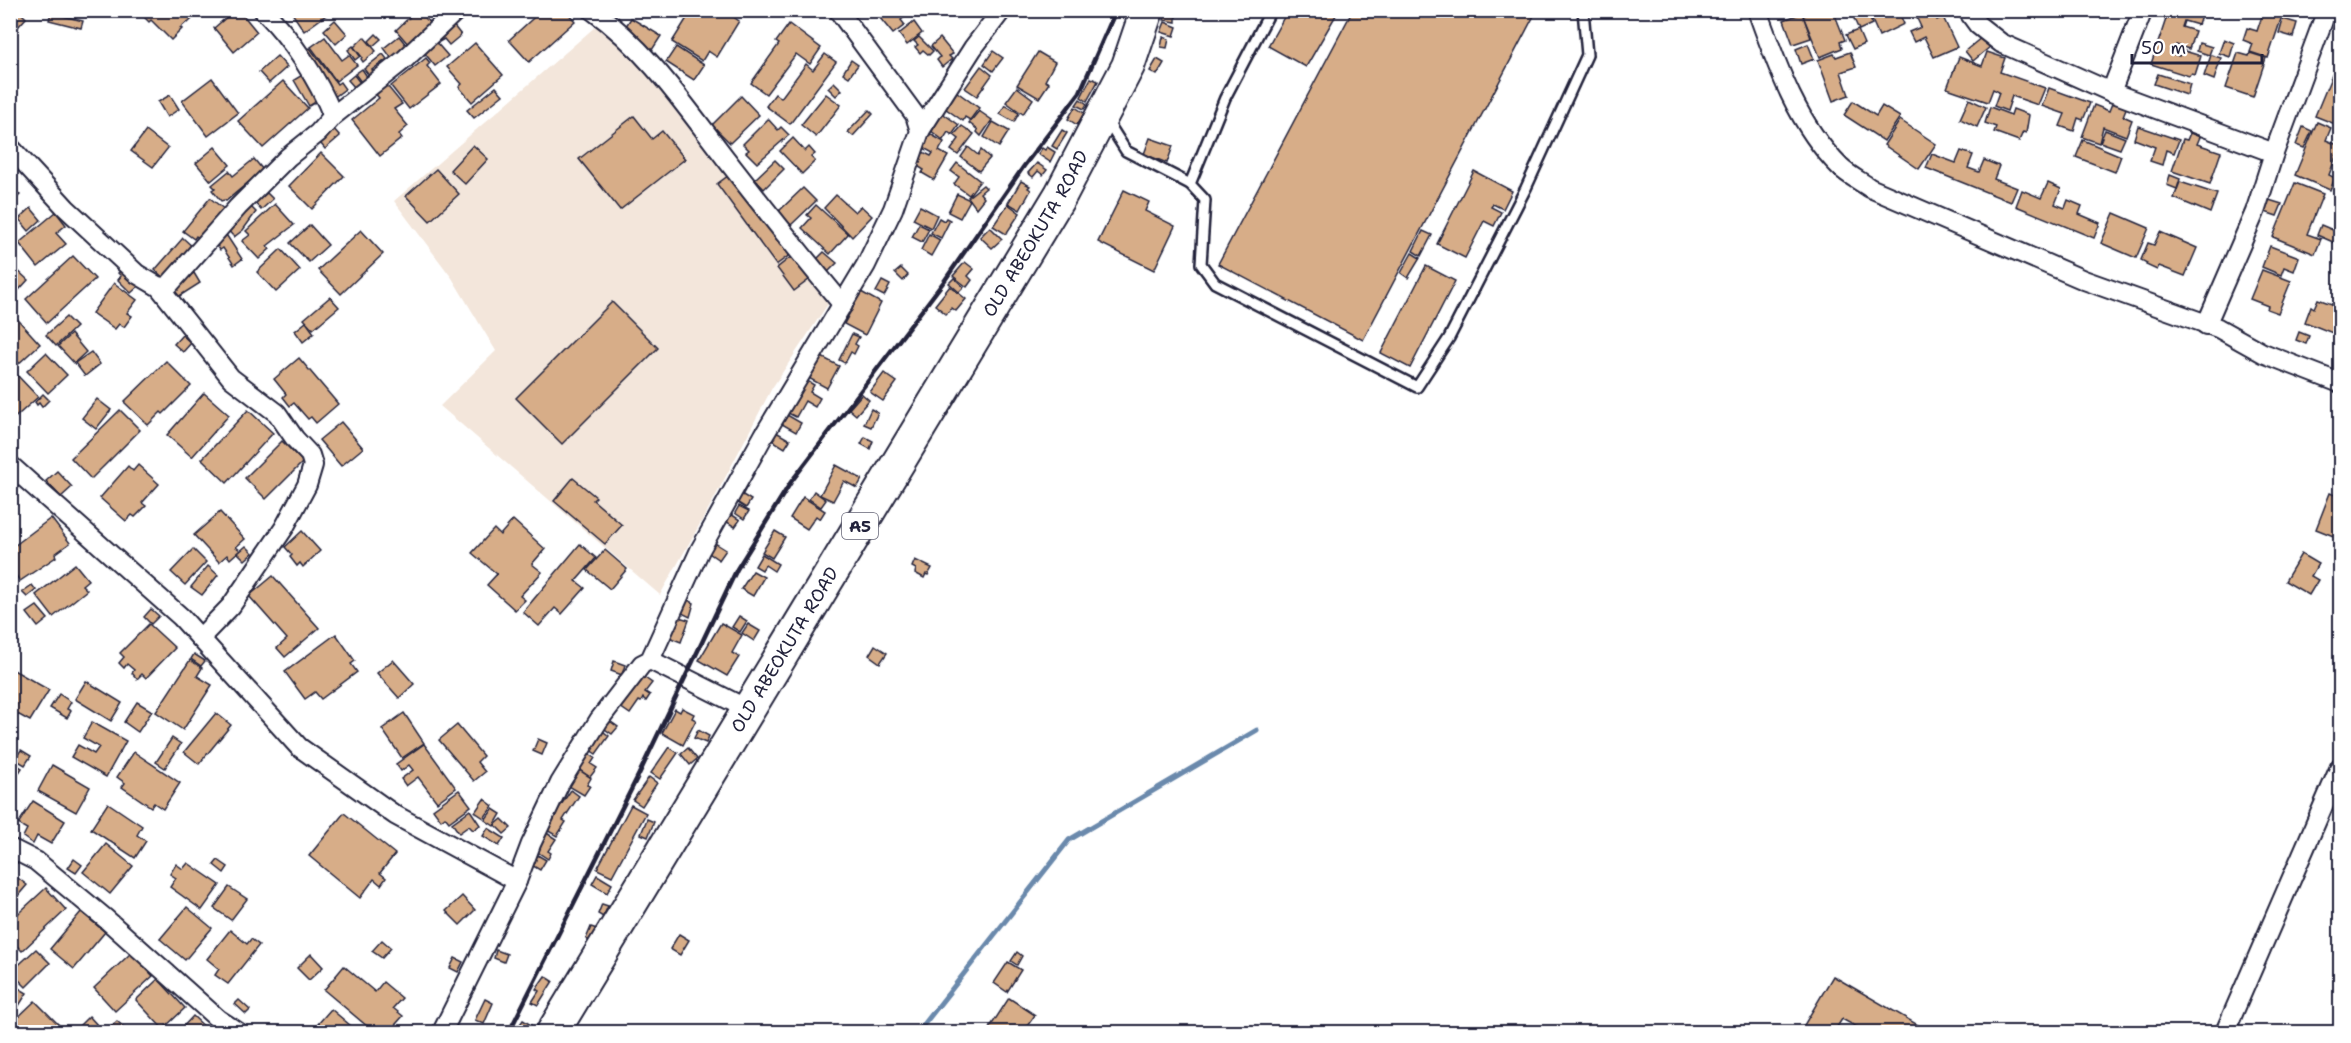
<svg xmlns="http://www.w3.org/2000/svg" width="2351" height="1043" font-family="'Shantell Sans',sans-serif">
	<rect width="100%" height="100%" fill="#fff"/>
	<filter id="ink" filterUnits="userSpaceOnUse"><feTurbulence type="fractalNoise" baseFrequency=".0167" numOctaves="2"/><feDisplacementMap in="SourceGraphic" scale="12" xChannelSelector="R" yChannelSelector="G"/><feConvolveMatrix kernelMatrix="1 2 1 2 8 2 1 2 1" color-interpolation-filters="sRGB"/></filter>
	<g filter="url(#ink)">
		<path fill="#f3e6db" d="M603,20L638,53L832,298L772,388L714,499L660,595L440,406L496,351L452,278L394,201Z"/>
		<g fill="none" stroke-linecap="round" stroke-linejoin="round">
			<path stroke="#6a89ac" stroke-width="5" d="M918,1032L1069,840L1257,730"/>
		</g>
		<g fill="#d7ad88" stroke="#22223b" stroke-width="1.5">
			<path d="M10,10H18L26,18L10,36Z"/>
			<path d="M142,10H201L188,23L187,22L180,28L182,29L171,40L151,20L149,22L140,13Z"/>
			<path d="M235,10H239L257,32L234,52L214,28Z"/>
			<path d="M290,10H333L304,31Z"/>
			<path d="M417,10L432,25L409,45L396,30Z"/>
			<path d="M426,10H443L434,19Z"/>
			<path d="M542,10H565L575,21L529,62L509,40Z"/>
			<path d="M692,10H724L739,21L717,57L708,51L702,61L672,42Z"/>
			<path d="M889,10H901L906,16L901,20L905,25L893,34L880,18Z"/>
			<path d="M1288,10H1339L1306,67L1268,46Z"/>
			<path d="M1353,10H1537L1363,340L1218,264Z"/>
			<path d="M1816,10H1833L1845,40L1840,42L1842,48L1820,57L1803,16Z"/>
			<path d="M1856,10H1898L1904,24L1879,36L1868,11L1858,16Z"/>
			<path d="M1913,10H1932L1937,20L1943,17L1957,47L1934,57L1924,37L1914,42L1909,32L1921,27Z"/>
			<path d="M2169,10H2203L2198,25L2184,21L2182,27L2195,31L2189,49L2176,45L2173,54L2179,56L2181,50L2201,56L2195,75L2191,74L2189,76L2151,64Z"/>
			<path d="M2264,10L2283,13L2268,58L2250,52L2253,44L2243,40L2247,28L2257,31Z"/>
			<path d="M51,13L83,21L81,28L49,20Z"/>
			<path d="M1802,13L1811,38L1793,44L1784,20Z"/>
			<path d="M1868,13L1872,24L1859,30L1854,19Z"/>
			<path d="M1165,14L1176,16V22L1164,20Z"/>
			<path d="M631,18L661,36L652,50L624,29Z"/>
			<path d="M2283,19L2297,23L2293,37L2279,33Z"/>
			<path d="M335,20L347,34L336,44L324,30Z"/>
			<path d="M914,22L922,33L907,45L899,34Z"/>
			<path d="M1165,22L1177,27L1174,36L1161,32Z"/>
			<path d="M789,24L821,48L810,64L796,54L766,94L751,83L779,44L776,42Z"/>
			<path d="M453,25L461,35L449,45L444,39L439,42L436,39Z"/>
			<path d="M1858,30L1864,44L1853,49L1846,35Z"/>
			<path d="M376,34L381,39L373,46L369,41Z"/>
			<path d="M399,36L407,46L392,59L384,48Z"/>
			<path d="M325,37L342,60L349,55L357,65L336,81L311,47Z"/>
			<path d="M364,37L376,51L363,62L361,59L362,57L354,47Z"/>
			<path d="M919,37L933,51L929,55L923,50L920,53L915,47L918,45L914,41Z"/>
			<path d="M1163,37L1169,39L1167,48L1161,47Z"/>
			<path d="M1982,37L1990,47L1973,61L1965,51Z"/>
			<path d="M940,38L953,54L949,56L952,59L942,67L937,60L940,57L931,46Z"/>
			<path d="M2224,39L2234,43L2230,57L2219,53Z"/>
			<path d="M435,41L448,56L435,66L423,51Z"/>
			<path d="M475,43L503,75L472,102L459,87L462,84L447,67Z"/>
			<path d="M2199,43L2212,47L2209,55L2197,51Z"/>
			<path d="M1808,44L1814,59L1801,64L1796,49Z"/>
			<path d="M353,46L360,56L355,60L348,50Z"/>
			<path d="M676,47L704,65L694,80L666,62Z"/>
			<path d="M310,48L337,84L340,82L345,89L333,98L301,55Z"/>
			<path d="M993,51L1003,58L993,71L984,64Z"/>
			<path d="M1038,52L1055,62L1045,81L1049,83L1039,98L1017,85Z"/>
			<path d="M1850,52L1856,67L1841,72L1849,95L1833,101L1818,60L1834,54L1836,57Z"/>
			<path d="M1987,52L2005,58L2000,72L2045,88L2038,105L2012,96L2007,111L1994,106L1999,92L1993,89L1988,102L1947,88L1959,57L1982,66Z"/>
			<path d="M2238,53L2249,56L2250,53L2266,58L2253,97L2226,88Z"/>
			<path d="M383,54L387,59L372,70L375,74L370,77L364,69Z"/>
			<path d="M825,54L836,62L790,124L766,106L775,94L781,98L806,64L813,70Z"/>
			<path d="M2211,55L2221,58L2214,80L2204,76Z"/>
			<path d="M277,56L287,67L269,83L259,72Z"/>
			<path d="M426,58L430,63L427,66L441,84L409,109L391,86Z"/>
			<path d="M2339,58L2340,59V126L2315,116Z"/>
			<path d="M1157,59L1164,63L1157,75L1150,71Z"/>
			<path d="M851,60L858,65L849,77L843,73Z"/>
			<path d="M981,66L992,75L977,96L965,88Z"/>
			<path d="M362,69L368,78L361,82L355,74Z"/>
			<path d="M304,74L319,100L309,106L294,80Z"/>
			<path d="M2158,74L2190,84L2187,95L2154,84Z"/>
			<path d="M354,75L361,84L355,88L348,80Z"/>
			<path d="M212,78L238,113L208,136L182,101Z"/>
			<path d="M1091,78L1098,81L1087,101L1081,97Z"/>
			<path d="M283,81L308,108L263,148L238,121Z"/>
			<path d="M384,82L402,104L394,109L408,126L399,134L402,138L380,156L352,120L379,98L373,91Z"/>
			<path d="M834,82L842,90L836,96L828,88Z"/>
			<path d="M496,87L503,95L474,118L467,110Z"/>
			<path d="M1017,87L1033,99L1023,114L1006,102Z"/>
			<path d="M2049,88L2090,103L2083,120L2078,118L2074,131L2060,126L2065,114L2042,106Z"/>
			<path d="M953,89L979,108L970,120L965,117L963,121L942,106Z"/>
			<path d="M826,94L841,105L816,137L801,125Z"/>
			<path d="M170,95L179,109L167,117L158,102Z"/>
			<path d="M741,96L759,115L730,143L712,125Z"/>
			<path d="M1080,99L1087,104L1084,109L1076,105Z"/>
			<path d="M1969,99L1986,107L1977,127L1960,119Z"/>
			<path d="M1853,101L1876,116L1882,106L1900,117L1884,141L1844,115Z"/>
			<path d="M2113,101L2127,106L2123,116L2132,120L2126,136L2103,127L2099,143L2082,137L2094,105L2109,111Z"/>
			<path d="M1005,105L1019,113L1014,122L1000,114Z"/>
			<path d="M1075,107L1084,113L1077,125L1068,119Z"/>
			<path d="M1990,107L2011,115L2013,109L2029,115L2026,133L2023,132L2019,141L1994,132L1996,127L1985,123Z"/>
			<path d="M869,110L873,114L853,136L848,132Z"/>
			<path d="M938,110L959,125L952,135L948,132L943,140L926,127Z"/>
			<path d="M979,111L992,120L981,136L977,132L978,130L969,123Z"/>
			<path d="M634,116L652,139L662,131L685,159L620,210L579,159Z"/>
			<path d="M768,119L778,130L781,127L789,135L757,163L746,152L749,150L743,144Z"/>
			<path d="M1900,120L1936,144L1919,169L1884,145Z"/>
			<path d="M993,122L1009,131L999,147L984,137Z"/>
			<path d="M2317,122L2331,128L2326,140L2340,146L2329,175L2335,178L2330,190L2295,175Z"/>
			<path d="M962,126L974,134L958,155L951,150L959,139L954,135Z"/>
			<path d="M2138,126L2179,140L2174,153L2166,150L2162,165L2150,161L2155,147L2134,139Z"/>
			<path d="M332,127L340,136L325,149L317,139Z"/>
			<path d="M2303,127L2312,131L2304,148L2296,145Z"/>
			<path d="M1062,130L1067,133L1057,149L1052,146Z"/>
			<path d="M2105,130L2125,138L2120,149L2100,142Z"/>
			<path d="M146,131L168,148L153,167L131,151Z"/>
			<path d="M2190,133L2200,137L2197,144L2221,152L2210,184L2172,171L2183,139L2187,140Z"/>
			<path d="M930,134L944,142L939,151L948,156L934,180L922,173L924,170L916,165L923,152L931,156L933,153L922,147Z"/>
			<path d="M793,138L805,151L809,147L815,154L811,157L815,161L802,174L780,151Z"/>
			<path d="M1150,138L1173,146L1167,163L1144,154Z"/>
			<path d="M2083,140L2121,156L2115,172L2076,157Z"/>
			<path d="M473,145L488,159L465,184L450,170Z"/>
			<path d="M215,147L230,165L211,181L196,163Z"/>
			<path d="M968,147L978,155L981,150L990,158L979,171L961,157Z"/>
			<path d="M1047,147L1055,152L1050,162L1038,154L1042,148L1045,150Z"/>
			<path d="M1961,151L1973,155L1968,168L1979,172L1984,160L1999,166L1994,179L2017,188L2011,202L1926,168L1932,154L1956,163Z"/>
			<path d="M321,153L344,176L312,209L289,186Z"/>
			<path d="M254,159L263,170L226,201L224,200L221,201L212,190L215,188L212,185L229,171L233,176Z"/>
			<path d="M775,160L784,169L764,189L755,179Z"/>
			<path d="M957,163L980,181L969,195L954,184L959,177L951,171Z"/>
			<path d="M1037,163L1047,170L1043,175L1038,171L1033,177L1028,173Z"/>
			<path d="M436,169L459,194L430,221L406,196Z"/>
			<path d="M1474,171L1512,191L1503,209L1493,204L1491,207L1501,212L1494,226L1484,221L1465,258L1437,244Z"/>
			<path d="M732,173L791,254L776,265L717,184Z"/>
			<path d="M2170,175L2180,179L2177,189L2167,185Z"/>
			<path d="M1021,181L1030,186L1028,188L1031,190L1020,210L1008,203Z"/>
			<path d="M2180,182L2217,194L2210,213L2174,198Z"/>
			<path d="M2048,183L2061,189L2055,204L2065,208L2068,200L2082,206L2079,214L2100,223L2094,238L2016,206L2022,190L2041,198Z"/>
			<path d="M2295,183L2323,194L2307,234L2321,239L2315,254L2273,237Z"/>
			<path d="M10,185L20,195L10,204Z"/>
			<path d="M983,185L986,188L980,193L984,198L976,208L968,197Z"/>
			<path d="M803,188L816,201L791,225L778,212Z"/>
			<path d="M1124,190L1149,202L1145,211L1175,226L1154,270L1098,242Z"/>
			<path d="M267,193L273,199L261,210L255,203Z"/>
			<path d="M957,194L970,200L960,218L948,212Z"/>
			<path d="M836,195L855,212L861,206L872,216L852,237L824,208Z"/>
			<path d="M210,198L225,210L200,239L196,236L194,239L183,231Z"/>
			<path d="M2269,200L2282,204L2277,216L2265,212Z"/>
			<path d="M275,204L294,225L267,246L270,249L259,259L242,241L250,235L246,231Z"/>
			<path d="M1008,204L1020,213L1006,234L993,226Z"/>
			<path d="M249,205L256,212L243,230L234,237L225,227Z"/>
			<path d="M816,205L848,234L830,254L802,228L811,218L807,215Z"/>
			<path d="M920,206L937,215L931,228L913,219Z"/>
			<path d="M31,208L41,220L29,231L19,219Z"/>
			<path d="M56,212L66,225L56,233L66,244L38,267L19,243Z"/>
			<path d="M2114,213L2149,228L2136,258L2101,243Z"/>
			<path d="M939,218L944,221L946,218L950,220L941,238L931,233Z"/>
			<path d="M919,224L929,229L922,242L912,237Z"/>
			<path d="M310,225L328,245L309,262L290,243Z"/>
			<path d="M2321,225L2340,233V245L2317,235Z"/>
			<path d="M990,227L1002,239L992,248L980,237Z"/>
			<path d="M361,230L383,254L341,294L318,270Z"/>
			<path d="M1423,231L1432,235L1421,256L1413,251Z"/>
			<path d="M2160,232L2197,248L2185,276L2159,266L2157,270L2146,265L2147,263L2141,260L2148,243L2154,245Z"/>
			<path d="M225,233L242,259L234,265L223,248L220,250L214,241Z"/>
			<path d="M929,234L940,240L931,256L921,250Z"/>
			<path d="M183,238L195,249L167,281L155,270Z"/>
			<path d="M2270,246L2299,257L2294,271L2284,267L2281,275L2262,267Z"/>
			<path d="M281,249L300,270L276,292L257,272Z"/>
			<path d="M824,252L837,263L827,273L815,261Z"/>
			<path d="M1412,253L1420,258L1408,278L1401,273Z"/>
			<path d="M73,256L95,279L47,323L26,299Z"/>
			<path d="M792,256L810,279L794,291L777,268Z"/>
			<path d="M965,262L974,269L968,276L972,280L967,287L953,276Z"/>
			<path d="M1426,266L1455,281L1410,368L1381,353Z"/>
			<path d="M15,268L28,280L18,291L10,285V273Z"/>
			<path d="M124,268L140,285L131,293L118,280L121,276L118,273Z"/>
			<path d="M901,268L908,275L903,281L895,273Z"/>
			<path d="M2262,270L2291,281L2278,313L2267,309L2268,306L2250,299Z"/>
			<path d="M194,273L200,283L178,297L172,288Z"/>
			<path d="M954,278L964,287L959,292L949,283Z"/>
			<path d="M882,281L890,285L884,296L876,292Z"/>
			<path d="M114,283L137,300L127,313L132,316L124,327L119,324L115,329L92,313Z"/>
			<path d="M950,286L966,299L956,311L952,308L946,314L935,305Z"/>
			<path d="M861,292L881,303L865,335L844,324Z"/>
			<path d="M330,297L339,307L313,329L304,319Z"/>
			<path d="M2318,299L2340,307V336L2305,322L2311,306L2314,308Z"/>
			<path d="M612,302L658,348L562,444L516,398Z"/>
			<path d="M11,312L40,344L16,366L10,361Z"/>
			<path d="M66,317L76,327L56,346L46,335Z"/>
			<path d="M306,322L314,333L303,342L295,331Z"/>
			<path d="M2299,332L2309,336L2306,344L2296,340Z"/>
			<path d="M71,334L86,352L74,363L58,346Z"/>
			<path d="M852,334L859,337L855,344L858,346L854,354L851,352L845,363L839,360Z"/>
			<path d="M182,335L191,343L183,352L174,344Z"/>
			<path d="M91,352L100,364L85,376L75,363Z"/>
			<path d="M46,353L67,375L48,393L27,371Z"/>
			<path d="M814,353L839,366L827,388L803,375Z"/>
			<path d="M299,358L338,404L316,423L311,417L308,419L294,403L290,406L283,397L286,394L274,379Z"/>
			<path d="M166,361L191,386L163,414L161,412L148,425L124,402Z"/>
			<path d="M884,373L897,382L883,401L870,392Z"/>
			<path d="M17,375L38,397L10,422V381Z"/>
			<path d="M804,379L814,385L810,392L820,398L815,407L805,401L796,417L782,410Z"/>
			<path d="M204,393L229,415L192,457L167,435Z"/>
			<path d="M43,394L49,400L42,407L39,403L37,405L35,402Z"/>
			<path d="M862,394L869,400L856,415L849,409Z"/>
			<path d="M97,399L111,410L96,429L82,418Z"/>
			<path d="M871,409L878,413L871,427L864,424Z"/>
			<path d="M120,410L140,430L91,479L71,458Z"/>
			<path d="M248,410L273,433L227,483L202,459Z"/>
			<path d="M780,411L801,423L796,432L775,420Z"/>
			<path d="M341,422L363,448L341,466L319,440Z"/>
			<path d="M776,432L790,440L785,448L772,440Z"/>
			<path d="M865,437L873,441L870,449L861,444Z"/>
			<path d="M282,441L303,462L266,499L245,478Z"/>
			<path d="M138,465L159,484L142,503L146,506L135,517L132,515L126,521L100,498L128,466L133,471Z"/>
			<path d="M836,465L862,479L857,488L844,481L833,501L820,495Z"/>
			<path d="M57,471L72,487L61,497L46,481Z"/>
			<path d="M573,478L596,497L593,500L622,525L605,544L554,501Z"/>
			<path d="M814,491L826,500L821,507L809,499Z"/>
			<path d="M738,492L751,500L746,508L733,500Z"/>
			<path d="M2330,493L2340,497V526L2336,537L2316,529Z"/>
			<path d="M803,497L825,511L820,519L816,516L807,529L790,518Z"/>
			<path d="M739,506L749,511L744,519L735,513Z"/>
			<path d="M220,512L245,539L236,547L240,550L230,559L227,555L219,562L194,535Z"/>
			<path d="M729,513L740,520L735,527L724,520Z"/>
			<path d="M51,518L70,543L55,554L56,557L20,581L10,568V549Z"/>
			<path d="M513,520L545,549L532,564L542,572L520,596L525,600L515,610L487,585L497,574L472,553L494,529L500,535Z"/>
			<path d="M302,531L320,551L303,567L300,563L297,566L290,557L292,555L285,547Z"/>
			<path d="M775,531L785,537L772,558L762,552Z"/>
			<path d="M713,542L726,550L719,560L706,551Z"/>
			<path d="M580,544L596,558L576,581L585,588L562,614L555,608L539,626L523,612Z"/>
			<path d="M246,546L253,553L245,560L238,553Z"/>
			<path d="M193,549L206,562L185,585L171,572Z"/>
			<path d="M605,550L627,569L610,589L587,570Z"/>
			<path d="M762,554L778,564L774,571L765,565L762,570L755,566Z"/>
			<path d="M2301,554L2318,564L2311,576L2318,580L2309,595L2285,581Z"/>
			<path d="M915,560L932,568L928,575L926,574L924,578L915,573L916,569L912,567Z"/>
			<path d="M75,564L88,580L82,585L87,590L53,617L36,595Z"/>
			<path d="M208,566L218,575L202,595L191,587Z"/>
			<path d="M753,571L764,577L753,596L741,589Z"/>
			<path d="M273,576L319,628L285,657L277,648L287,639L249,596Z"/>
			<path d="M32,585L36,590L27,597L22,592Z"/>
			<path d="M686,599L694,603L690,617L680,612Z"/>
			<path d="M37,606L48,619L38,627L27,613Z"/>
			<path d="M151,609L159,616L151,624L144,617Z"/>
			<path d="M739,616L747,621L740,632L732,627Z"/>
			<path d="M679,617L689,620L681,642L671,638Z"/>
			<path d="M721,623L742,635L732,653L739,657L727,676L699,660Z"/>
			<path d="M149,624L175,648L146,678L142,674L137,679L132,673L134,670L127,664L124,668L119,663L124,657L120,653Z"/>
			<path d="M748,624L760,631L754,641L742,633Z"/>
			<path d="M336,634L355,661L351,664L357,672L321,699L315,692L305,699L285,672Z"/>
			<path d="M875,645L887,653L880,663L869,655Z"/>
			<path d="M194,654L205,661L201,666L191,659Z"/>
			<path d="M190,660L202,668L197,676L212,685L183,730L156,712Z"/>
			<path d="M393,660L414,684L399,698L377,673Z"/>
			<path d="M614,661L625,665L622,675L611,671Z"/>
			<path d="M10,668L49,690L30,721L10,710Z"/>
			<path d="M642,676L652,683L645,692L650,695L646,701L643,698L641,702L639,701L630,714L620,707Z"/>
			<path d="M86,681L122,703L111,721L75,699Z"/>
			<path d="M59,694L71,702L67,709L71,711L67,718L50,708Z"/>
			<path d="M137,702L152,711L138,732L124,722Z"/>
			<path d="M682,708L694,714L692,718L696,720L683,745L662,733L675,709L680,712Z"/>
			<path d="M216,713L231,725L199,764L184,752Z"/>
			<path d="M404,713L424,743L402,758L382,729Z"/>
			<path d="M607,719L618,727L612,734L602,727Z"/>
			<path d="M92,722L126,741L106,777L71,757L78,745L94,754L99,747L83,738Z"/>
			<path d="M457,725L483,756L477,762L485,772L474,781L439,740Z"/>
			<path d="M600,729L609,736L596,754L587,748Z"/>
			<path d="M698,730L709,736L706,743L694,738Z"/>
			<path d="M172,738L181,744L165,768L156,762Z"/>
			<path d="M538,739L547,743L542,755L533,751Z"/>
			<path d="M424,744L456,788L437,802L418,777L406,786L401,779L413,770L409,765L401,771L396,764Z"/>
			<path d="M669,747L678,753L660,779L651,773Z"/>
			<path d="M688,748L697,759L690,765L681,754Z"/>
			<path d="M21,750L31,756L25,765L15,759Z"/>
			<path d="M585,751L595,758L591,764L597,768L590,777L574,766Z"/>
			<path d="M134,752L180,783L163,809L154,803L151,807L122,787L125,783L117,777Z"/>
			<path d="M14,763L22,768L14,780L10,778V769Z"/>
			<path d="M52,765L90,787L76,812L38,791Z"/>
			<path d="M573,766L591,778L587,785L590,786L584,795L567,785Z"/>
			<path d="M649,777L657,783L642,806L633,800Z"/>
			<path d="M459,790L471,806L449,822L445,817L441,820L433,809Z"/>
			<path d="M571,790L579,796L563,820L566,822L557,836L545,829Z"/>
			<path d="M484,799L493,806L484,818L475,812Z"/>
			<path d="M33,801L65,821L51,844L37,836L33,844L23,837L27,829L18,824Z"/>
			<path d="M108,803L142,826L137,835L146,841L135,858L91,829Z"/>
			<path d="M631,805L646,813L612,876L597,869Z"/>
			<path d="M493,809L501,814L494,826L485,820Z"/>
			<path d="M470,810L480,825L473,830L469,826L459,833L452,823Z"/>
			<path d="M344,813L395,854L380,873L386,878L381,885L374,879L360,898L309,856Z"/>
			<path d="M502,819L511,828L504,834L495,825Z"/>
			<path d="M647,819L654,822L648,837L641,834Z"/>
			<path d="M488,828L504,838L499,846L483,836Z"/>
			<path d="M545,832L556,839L548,851L551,853L548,859L533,849Z"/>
			<path d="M106,844L133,866L110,894L83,872Z"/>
			<path d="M534,853L546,860L540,870L528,863Z"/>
			<path d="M74,859L82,865L76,873L68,868Z"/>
			<path d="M218,860L228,867L224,873L214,865Z"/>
			<path d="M188,863L220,885L202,910L170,887L176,878L170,874L176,864L183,869Z"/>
			<path d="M10,872L27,885L10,905Z"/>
			<path d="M597,875L612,884L607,893L592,884Z"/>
			<path d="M229,887L247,899L231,920L214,908Z"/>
			<path d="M46,888L66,910L22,951L10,939V921Z"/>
			<path d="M462,896L475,910L460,925L446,911Z"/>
			<path d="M602,904L608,906L603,917L598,914Z"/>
			<path d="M187,907L212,928L185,960L160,939Z"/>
			<path d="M81,912L105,932L74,969L50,949Z"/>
			<path d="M591,927L597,929L591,942L586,939Z"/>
			<path d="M230,930L247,944L251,939L259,945L228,984L215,975L219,969L207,959Z"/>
			<path d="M679,934L689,940L680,955L670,949Z"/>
			<path d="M382,940L391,948L382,958L372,951Z"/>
			<path d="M36,949L50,963L26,987L11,972Z"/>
			<path d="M496,950L507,954L504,962L494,958Z"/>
			<path d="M1017,952L1022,956L1017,965L1011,961Z"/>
			<path d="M131,953L153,976L115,1011L94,988Z"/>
			<path d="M311,954L323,967L309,980L297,968Z"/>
			<path d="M455,958L463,962L458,972L450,968Z"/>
			<path d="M1008,962L1021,970L1007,992L994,983Z"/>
			<path d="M344,966L375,992L383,982L402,998L393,1008L403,1016L389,1032H374L324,990Z"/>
			<path d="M545,976L553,981L538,1005L532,1002L539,991L536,989Z"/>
			<path d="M1833,976L1930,1032H1866L1842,1019L1834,1032H1800Z"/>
			<path d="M158,979L185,1008L163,1029L136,1000Z"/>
			<path d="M10,983L27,993L10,1020Z"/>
			<path d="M1009,998L1035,1015L1023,1032H987Z"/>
			<path d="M485,999L493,1003L484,1024L475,1020Z"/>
			<path d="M239,1000L250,1010L246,1014L235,1004Z"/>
			<path d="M35,1001L66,1032H24L13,1022Z"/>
			<path d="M331,1009L358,1032H311Z"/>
			<path d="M89,1016L98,1026L91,1032H85L79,1026Z"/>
			<path d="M193,1016L210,1032H178Z"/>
			<path d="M523,1020L531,1025L527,1032L516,1030Z"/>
			<path d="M117,1021L129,1032H105Z"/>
		</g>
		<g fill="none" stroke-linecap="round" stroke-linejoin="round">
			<defs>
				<g id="lane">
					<path d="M1107,121L1126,151L1190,184L1205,200L1201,264L1215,283L1417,387L1449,338L1526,188L1587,55L1583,10"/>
					<path d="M1190,184L1225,98L1271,10"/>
				</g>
				<g id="street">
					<path d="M263,10C292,39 318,79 333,116"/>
					<path d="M592,10C648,50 685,106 726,159C764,208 803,257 843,305"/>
					<path d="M1757,10C1777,66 1797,124 1840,167C1848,175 1860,181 1870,188L2084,280L2218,328L2263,353L2340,383"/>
					<path d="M1967,10L1978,25L2001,43L2111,92L2274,153"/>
					<path d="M2111,92L2143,10"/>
					<path d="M920,131L973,48L1002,10"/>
					<path d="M10,147L66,208L137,274L159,287L231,378L277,413L295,439L310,455L313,465L307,485L284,528L231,606L200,638"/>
					<path d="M159,287L168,286L238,207L288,157L318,133L333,116L405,59L457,10"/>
					<path d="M2206,325L2255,212L2274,153L2327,10"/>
					<path d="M10,465L181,617L299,747L395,815L517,881"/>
					<path d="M650,660L749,710"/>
					<path d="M10,848L36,861L106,919L218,1019L238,1032"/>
					<path d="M442,1032L517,881L531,844L560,783L599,720L642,664L650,660L700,550L764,435L866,265L893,209L920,131L915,115L838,10"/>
					<path d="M2225,1032L2340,767"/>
				</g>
				<g id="highway">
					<path id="s1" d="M553,1032L1061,194L1128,66L1147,10"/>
				</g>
			</defs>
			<use href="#lane" stroke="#22223b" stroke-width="14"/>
			<use href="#street" stroke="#22223b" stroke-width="22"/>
			<use href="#highway" stroke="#22223b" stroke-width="36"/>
			<use href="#lane" stroke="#fff" stroke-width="9"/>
			<use href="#street" stroke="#fff" stroke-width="18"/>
			<use href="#highway" stroke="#fff" stroke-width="32"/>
			<path stroke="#22223b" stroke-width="4.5" d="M509,1032L639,774L737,569L791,482L945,280L1024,166L1080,92L1116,10"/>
		</g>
	</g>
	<g text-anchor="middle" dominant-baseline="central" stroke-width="4.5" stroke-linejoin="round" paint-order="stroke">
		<rect fill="#fff" stroke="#646476" stroke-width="1.5" x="842" y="513" width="36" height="26" rx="4.5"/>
		<g font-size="16" font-weight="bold" fill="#22223b">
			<text x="860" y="526">A5</text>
		</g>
		<g font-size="18" fill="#22223b" stroke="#fff">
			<text stroke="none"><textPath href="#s1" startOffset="933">OLD ABEOKUTA ROAD</textPath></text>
			<text stroke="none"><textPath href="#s1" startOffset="447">OLD ABEOKUTA ROAD</textPath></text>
		</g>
	</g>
	<rect width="2351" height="1043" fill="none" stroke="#fff" stroke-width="36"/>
	<rect x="18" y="18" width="2315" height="1007" fill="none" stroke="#22223b" stroke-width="2" filter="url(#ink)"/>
	<path d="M2132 54v9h130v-9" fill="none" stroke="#22223b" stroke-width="3"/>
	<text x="2141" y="54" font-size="18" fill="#22223b" stroke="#ffffff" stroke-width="4.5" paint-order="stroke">50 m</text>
</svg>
